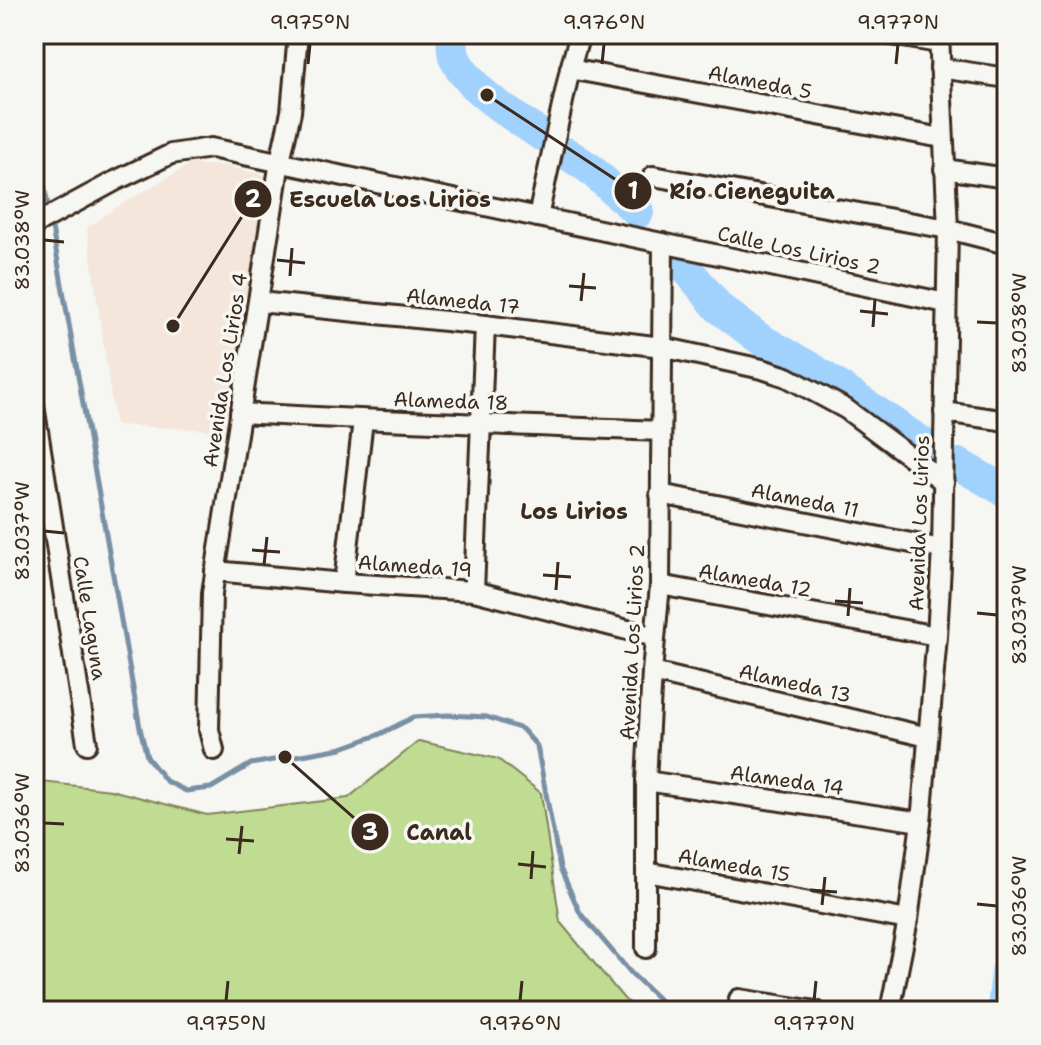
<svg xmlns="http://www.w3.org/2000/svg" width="1041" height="1045" font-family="'Shantell Sans',sans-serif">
	<rect width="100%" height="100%" fill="#f6f6f2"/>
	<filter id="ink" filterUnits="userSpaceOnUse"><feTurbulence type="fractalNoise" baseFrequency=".0125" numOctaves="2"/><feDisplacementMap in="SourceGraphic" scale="16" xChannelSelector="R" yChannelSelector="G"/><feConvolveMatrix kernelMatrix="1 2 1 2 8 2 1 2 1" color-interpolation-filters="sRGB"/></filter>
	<g filter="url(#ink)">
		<path fill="#f4e6da" d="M191,164L226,166L267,176L229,431L115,425L87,228L125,202Z"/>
		<path fill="#c0dc93" stroke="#7e8358" stroke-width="2" d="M419,741L498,759L541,793L560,922L625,1000L643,1011H34V781L111,790L207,815L348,798Z"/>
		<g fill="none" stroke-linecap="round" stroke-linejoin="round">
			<g stroke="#788fa4" stroke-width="5">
				<path d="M34,127L49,212"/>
				<path d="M51,222L140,728L147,757L166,781L186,791L211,788L251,764L342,748L378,735L414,717L448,715L487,717L522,729L537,746L560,868L580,913L631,973L671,1011"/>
			</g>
			<g stroke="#a0d2fd" stroke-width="32">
				<path d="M451,34C454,42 451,51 455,59C472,92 511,114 541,135"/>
				<path d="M566,153L589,168L638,212"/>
				<path d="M686,268L719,308L760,339L814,370L930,448"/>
				<path d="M958,464L1007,492"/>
				<path d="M1003,1011L1007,972"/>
			</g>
			<defs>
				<g id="minor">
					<path d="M885,34L939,43"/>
					<path d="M940,68L1007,78"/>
					<path d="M570,69L942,138"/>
					<path d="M944,169L1007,178"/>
					<path d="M653,176L948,229L1007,244"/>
					<path d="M538,217L570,69L580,34"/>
					<path d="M34,225L115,181L171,154L211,148L946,303"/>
					<path d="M259,302L485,325L662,347L762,369L787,377L846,409L944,482"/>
					<path d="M34,405L87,744"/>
					<path d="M944,412L1007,421"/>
					<path d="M240,413C381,421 521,425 661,431"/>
					<path d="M660,494L942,549"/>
					<path d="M215,571L344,583L474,591L655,637"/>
					<path d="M344,583L363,420"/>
					<path d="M660,585L937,636"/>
					<path d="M474,591L485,325"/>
					<path d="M652,672L928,737"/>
					<path d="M214,750L209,730L212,593L280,161L291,112L298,34"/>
					<path d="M646,781L921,822"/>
					<path d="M646,872L908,920"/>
					<path d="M646,948V781L652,672L660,585L663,243"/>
					<path d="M739,999L816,1011"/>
					<path d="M890,1011L908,920L921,822L937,636L942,549L948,229L939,34"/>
				</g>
			</defs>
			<use href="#minor" stroke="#3b2a1e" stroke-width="24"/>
			<use href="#minor" stroke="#f6f6f2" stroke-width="18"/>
		</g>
	</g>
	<path fill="none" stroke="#3b2a1e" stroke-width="3" d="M308,64L310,44M602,64L604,44M896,64L898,44M44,240L64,242M277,260L305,263M290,276L292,248M569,286L596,288M581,301L584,273M860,311L888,314M977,322L997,323M873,327L875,299M44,531L64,533M252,550L280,552M264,565L267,537M543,575L571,577M556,590L558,562M835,601L863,603M977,613L997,615M848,616L850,588M44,823L64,824M226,839L254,841M239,854L242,826M518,864L546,867M531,879L533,851M810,890L837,892M977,904L997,906M822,905L825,877M226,1001L228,981M520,1001L522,981M814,1001L816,981"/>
	<g text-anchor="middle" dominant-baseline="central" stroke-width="7" stroke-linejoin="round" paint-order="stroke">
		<g font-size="20" fill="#3b2a1e" stroke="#f6f6f2">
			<text transform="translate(760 82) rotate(11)">Alameda 5</text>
			<text transform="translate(799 250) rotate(12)">Calle Los Lirios 2</text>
			<text transform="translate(463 301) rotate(6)">Alameda 17</text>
			<text transform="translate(225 370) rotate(-81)">Avenida Los Lirios 4</text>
			<text transform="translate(451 401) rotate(2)">Alameda 18</text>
			<text transform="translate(805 500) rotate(11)">Alameda 11</text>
			<text transform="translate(919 523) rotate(-88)">Avenida Los Lirios</text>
			<text transform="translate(415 566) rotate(4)">Alameda 19</text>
			<text transform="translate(755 580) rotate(10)">Alameda 12</text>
			<text transform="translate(90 618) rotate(81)">Calle Laguna</text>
			<text transform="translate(632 642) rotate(-87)">Avenida Los Lirios 2</text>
			<text transform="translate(795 683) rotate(13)">Alameda 13</text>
			<text transform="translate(787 780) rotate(8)">Alameda 14</text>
			<text transform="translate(734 865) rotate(10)">Alameda 15</text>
		</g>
		<g font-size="22" font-weight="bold" fill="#3b2a1e" stroke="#f6f6f2">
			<text x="574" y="511">Los Lirios</text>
		</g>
	</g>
	<path fill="none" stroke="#3b2a1e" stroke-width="3" d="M487 95L633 191M173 326L253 199M285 757L370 832"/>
	<g fill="#3b2a1e" stroke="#f6f6f2" stroke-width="3">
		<circle cx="487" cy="95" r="8"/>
		<circle cx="173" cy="326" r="8"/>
		<circle cx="285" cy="757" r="8"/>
		<circle cx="633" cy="191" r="20"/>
		<circle cx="253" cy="199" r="20"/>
		<circle cx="370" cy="832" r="20"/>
	</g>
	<g font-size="24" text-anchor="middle" font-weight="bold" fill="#fff">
		<text x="633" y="199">1</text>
		<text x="253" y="207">2</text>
		<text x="370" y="840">3</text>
	</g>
	<g font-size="22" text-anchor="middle" font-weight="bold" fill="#3b2a1e" stroke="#f6f6f2" stroke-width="7" stroke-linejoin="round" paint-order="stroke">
		<text x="752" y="199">Río Cieneguita</text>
		<text x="390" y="207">Escuela Los Lirios</text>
		<text x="439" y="840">Canal</text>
	</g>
	<rect width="1041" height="1045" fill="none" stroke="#f6f6f2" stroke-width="88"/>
	<rect x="44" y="44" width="953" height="957" fill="none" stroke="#3b2a1e" stroke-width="3"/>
	<g font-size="20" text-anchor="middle" fill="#3b2a1e">
		<text x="310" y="29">9.975°N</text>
		<text x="604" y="29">9.976°N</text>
		<text x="898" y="29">9.977°N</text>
		<text transform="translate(22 240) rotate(-90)" y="7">83.038°W</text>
		<text transform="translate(1019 323) rotate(-90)" y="7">83.038°W</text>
		<text transform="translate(22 531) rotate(-90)" y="7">83.037°W</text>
		<text transform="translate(1019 615) rotate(-90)" y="7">83.037°W</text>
		<text transform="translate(22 823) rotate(-90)" y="7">83.036°W</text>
		<text transform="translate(1019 906) rotate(-90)" y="7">83.036°W</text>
		<text x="226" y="1030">9.975°N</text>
		<text x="520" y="1030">9.976°N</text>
		<text x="814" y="1030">9.977°N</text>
	</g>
</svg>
